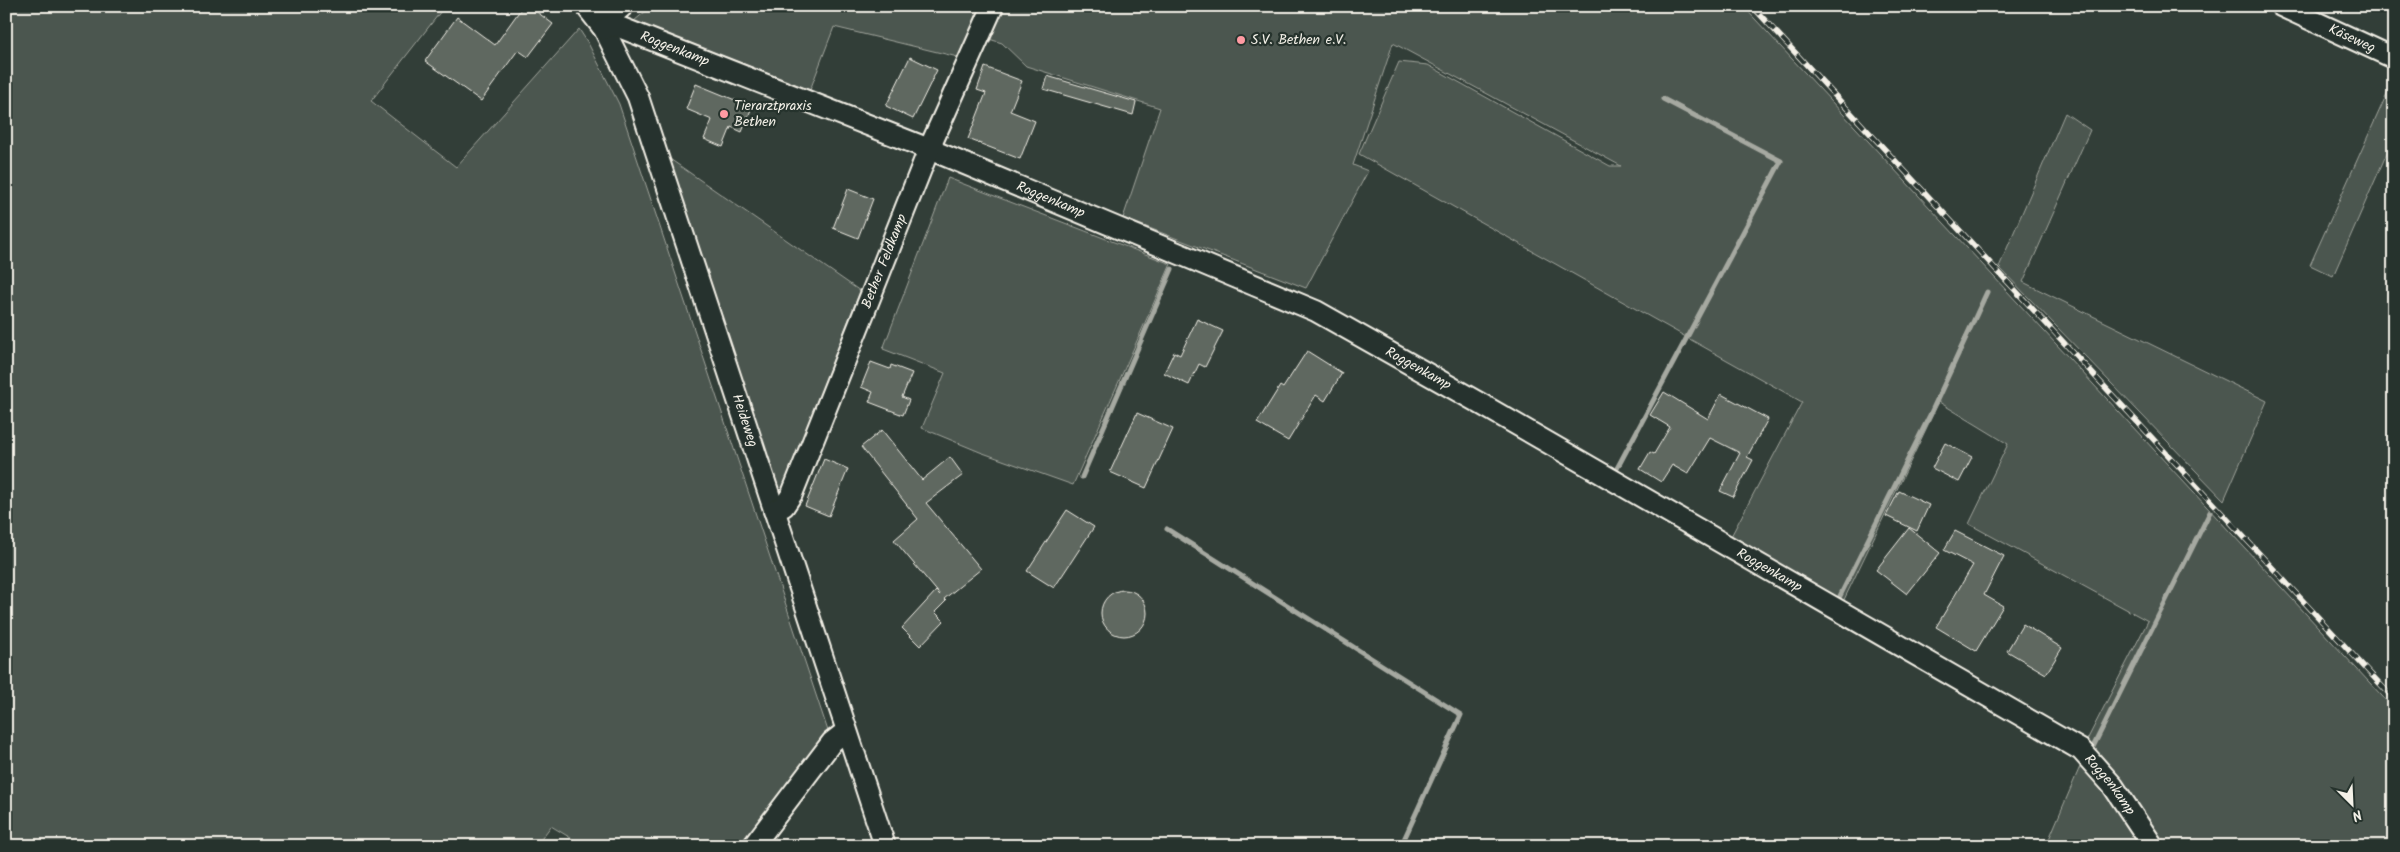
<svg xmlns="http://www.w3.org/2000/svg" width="2400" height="852" font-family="Kalam,sans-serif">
	<rect width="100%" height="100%" fill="#323e38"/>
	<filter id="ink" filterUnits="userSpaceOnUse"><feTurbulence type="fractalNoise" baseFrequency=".02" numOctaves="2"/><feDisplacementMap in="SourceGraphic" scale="10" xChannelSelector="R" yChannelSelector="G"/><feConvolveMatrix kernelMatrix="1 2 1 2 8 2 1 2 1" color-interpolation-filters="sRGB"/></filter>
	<g filter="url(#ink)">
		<g fill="#4c564f" stroke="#a0a49c">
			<path d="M6,6H445L371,101L456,167L579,29L588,43L619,104L828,731L741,846H584L551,826L536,846H6Z"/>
			<path d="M652,6H985L962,58L834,27L810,90L634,21Z"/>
			<path d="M1004,6H1743L2394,709V846H2162L2085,744L2148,621L1969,524L2008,444L1939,402L1841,606L1728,542L1802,402L1359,154L1399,62L1428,65L1610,166H1621L1393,43L1353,165L1368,171L1306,288L1123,218L1160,108L1026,66L1002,43L989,39Z"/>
			<path d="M2394,78V137L2333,276L2310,265Z"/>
			<path d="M2065,113L2090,130L2023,282L2267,401L2224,500L1999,267Z"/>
			<path d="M667,157L860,291L780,496Z"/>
			<path d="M948,178L1171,264L1073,485L980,452L922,428L945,373L883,349Z"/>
			<path d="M2082,762L2108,791L2144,846H2046Z"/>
		</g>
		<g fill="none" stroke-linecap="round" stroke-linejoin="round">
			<g stroke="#a6a9a1" stroke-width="5">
				<path d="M1614,474L1781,161L1663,99"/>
				<path d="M1082,477L1172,269"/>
				<path d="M1167,529L1461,715L1401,846"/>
				<path d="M1839,598L1930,415L1987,292"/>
				<path d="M2091,751L2210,512"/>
				<path d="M1051,845L1052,846"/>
			</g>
		</g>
		<g fill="#5f6861" stroke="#f4f1e8">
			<path d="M523,6H529L553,24L528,57L518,50L481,101L425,61L457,17L495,45Z"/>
			<path d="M910,57L937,70L913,119L886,106Z"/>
			<path d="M985,67L1022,81L1010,111L1035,121L1020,159L968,139L986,93L977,90Z"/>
			<path d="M1047,76L1136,102L1133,115L1043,89Z"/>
			<path d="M696,84L752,107L742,132L731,127L723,147L704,139L712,120L686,109Z"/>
			<path d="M848,189L873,199L858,238L833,228Z"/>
			<path d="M1197,319L1223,331L1205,367L1199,364L1189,385L1164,373L1174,352L1180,355Z"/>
			<path d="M1307,351L1342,373L1325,401L1316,395L1288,441L1257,423L1280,386L1283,388Z"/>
			<path d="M871,362L890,369L891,365L912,373L902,397L909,400L903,415L869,402L873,392L861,387Z"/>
			<path d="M1664,392L1708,419L1721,394L1768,419L1747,457L1753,460L1733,497L1720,491L1740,453L1710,438L1688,474L1672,465L1661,482L1640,469L1650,452L1654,454L1670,427L1650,415Z"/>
			<path d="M1137,413L1173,429L1146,488L1110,472Z"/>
			<path d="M882,430L922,480L950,457L963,475L926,503L981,569L944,599L946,601L935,612L944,621L920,646L902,628L936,591L940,595L894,540L918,519L861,447Z"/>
			<path d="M1945,443L1972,457L1959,482L1932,468Z"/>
			<path d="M824,459L848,469L829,516L805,506Z"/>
			<path d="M1899,491L1929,505L1917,531L1886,516Z"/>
			<path d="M1067,510L1094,527L1054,588L1027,571Z"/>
			<path d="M1909,528L1940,553L1907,594L1876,570Z"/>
			<path d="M1955,531L2004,556L1984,595L2003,606L1976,651L1936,627L1973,565L1944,550Z"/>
			<circle cx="1124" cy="613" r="23"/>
			<path d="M2023,624L2062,648L2046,674L2007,651Z"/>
		</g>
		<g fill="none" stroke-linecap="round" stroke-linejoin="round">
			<defs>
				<g id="minor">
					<path id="s1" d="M586,6L604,29L638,97L885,846"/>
					<path id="s2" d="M2281,6L2394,58"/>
					<path d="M601,25L623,6"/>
					<path id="s3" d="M604,29L614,25L929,149L1316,311L1481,404L2081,750L2113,786L2153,846"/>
					<path id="s4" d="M774,511L784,506L792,494L929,149L993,6"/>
					<path d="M753,846L832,742L846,731"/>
				</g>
			</defs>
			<use href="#minor" stroke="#f4f1e8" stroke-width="24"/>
			<use href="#minor" stroke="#26332d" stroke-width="20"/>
			<defs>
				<path id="rail" d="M1752,6L2394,699"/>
			</defs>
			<use href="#rail" stroke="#f4f1e8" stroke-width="5.5"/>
			<use href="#rail" stroke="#26332d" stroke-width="4" stroke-dasharray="11" stroke-linecap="butt"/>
		</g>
	</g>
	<g fill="#ff9aa2" stroke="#26332d" stroke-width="2">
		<circle cx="1241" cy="40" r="5"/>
		<circle cx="724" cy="114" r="5"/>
	</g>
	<g text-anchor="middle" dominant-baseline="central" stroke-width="4.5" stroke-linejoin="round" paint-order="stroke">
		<g font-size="14" fill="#f4f1e8" stroke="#26332d">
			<text stroke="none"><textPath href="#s2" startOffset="78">Käseweg</textPath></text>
			<text stroke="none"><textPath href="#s3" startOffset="76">Roggenkamp</textPath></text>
			<text stroke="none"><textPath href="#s3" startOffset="481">Roggenkamp</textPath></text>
			<text stroke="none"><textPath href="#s4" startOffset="276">Bether Feldkamp</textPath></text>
			<text stroke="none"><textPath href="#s3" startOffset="886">Roggenkamp</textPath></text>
			<text stroke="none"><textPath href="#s1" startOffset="446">Heideweg</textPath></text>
			<text stroke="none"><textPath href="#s3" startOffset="1291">Roggenkamp</textPath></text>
			<text stroke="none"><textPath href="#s3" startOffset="1696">Roggenkamp</textPath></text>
		</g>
		<g font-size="14" fill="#f4f1e8" stroke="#26332d" text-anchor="start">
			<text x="1251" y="40">S.V. Bethen e.V.</text>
			<text x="734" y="106">Tierarztpraxis<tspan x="734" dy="16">Bethen</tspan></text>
		</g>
	</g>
	<rect width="2400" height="852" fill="none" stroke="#26332d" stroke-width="25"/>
	<rect x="12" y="12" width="2375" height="827" fill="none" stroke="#f4f1e8" stroke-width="2" filter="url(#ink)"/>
	<g transform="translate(2352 804) rotate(156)" stroke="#26332d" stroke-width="4" paint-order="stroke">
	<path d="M0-4L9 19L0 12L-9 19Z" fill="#f4f1e8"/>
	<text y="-8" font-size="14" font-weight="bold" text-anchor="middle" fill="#f4f1e8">N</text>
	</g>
</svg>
